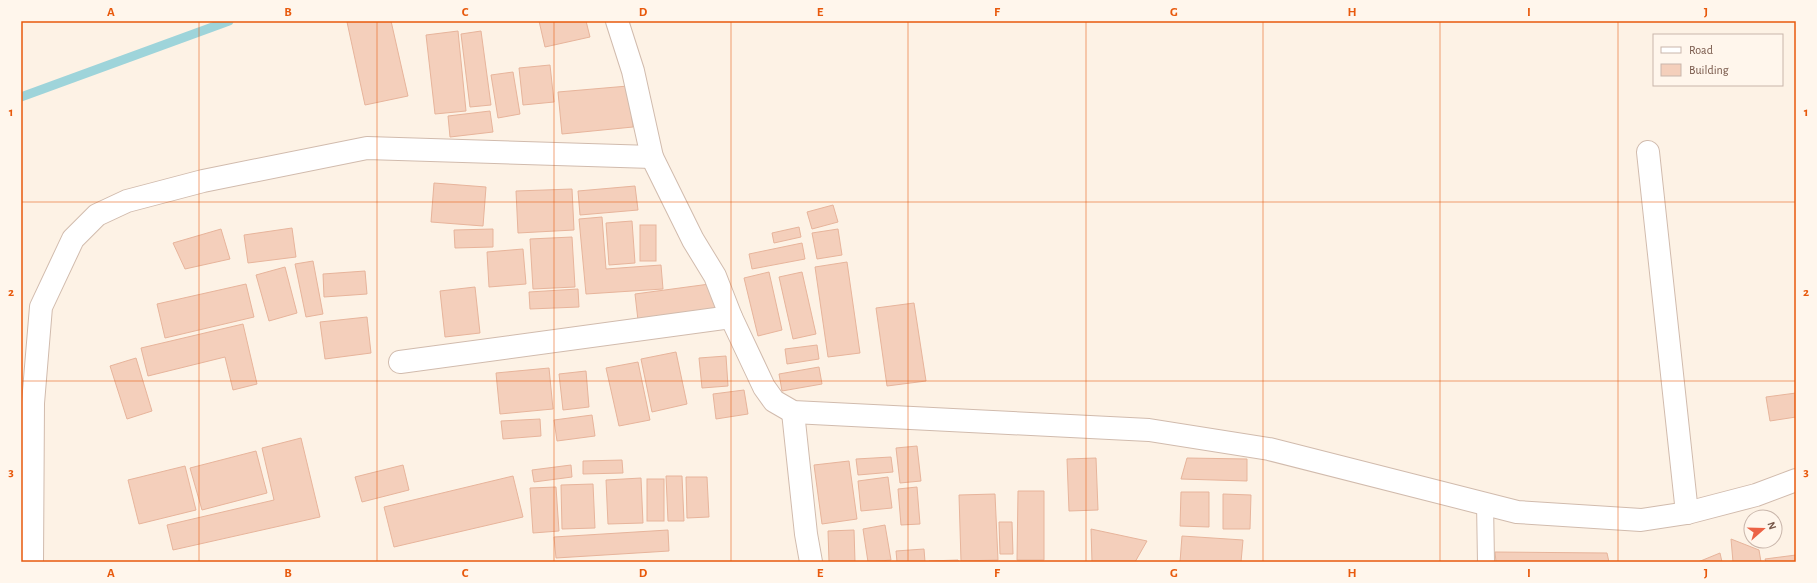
<svg xmlns="http://www.w3.org/2000/svg" width="1817" height="583" font-family="'Alegreya Sans',sans-serif">
	<rect width="100%" height="100%" fill="#fdf2e5"/>
	<g fill="none" stroke-linecap="round" stroke-linejoin="round">
		<path stroke="#9ed4da" stroke-width="9" d="M21,97L229,21"/>
	</g>
	<g fill="#f4cfbb" stroke="#e7b49b">
		<path d="M353,21H391L408,96L365,105L347,22Z"/>
		<path d="M539,21H586L590,37L545,47Z"/>
		<path d="M458,31L466,111L435,114L426,35Z"/>
		<path d="M481,31L491,105L470,107L461,34Z"/>
		<path d="M550,65L554,102L523,105L519,68Z"/>
		<path d="M513,72L520,114L498,118L491,75Z"/>
		<path d="M628,86L633,127L562,134L558,92Z"/>
		<path d="M490,111L493,132L450,137L448,116Z"/>
		<path d="M434,183L486,187L483,226L431,222Z"/>
		<path d="M635,186L638,210L580,215L578,191Z"/>
		<path d="M572,189L574,230L518,233L516,191Z"/>
		<path d="M833,205L838,222L812,229L807,212Z"/>
		<path d="M602,217L606,269L661,265L663,289L586,294L579,219Z"/>
		<path d="M632,221L635,263L609,265L606,223Z"/>
		<rect x="640" y="225" width="16" height="36"/>
		<path d="M799,227L801,237L774,243L772,233Z"/>
		<path d="M292,228L296,257L248,263L244,235Z"/>
		<path d="M221,229L230,259L185,269L173,243Z"/>
		<path d="M493,229V247L455,248L454,230Z"/>
		<path d="M838,229L842,255L817,259L812,233Z"/>
		<path d="M572,237L575,287L533,289L530,239Z"/>
		<path d="M802,243L805,259L752,269L749,254Z"/>
		<path d="M523,249L526,284L489,287L487,252Z"/>
		<path d="M313,261L323,314L306,317L295,264Z"/>
		<path d="M847,262L860,353L828,357L815,267Z"/>
		<path d="M285,267L297,313L269,321L256,275Z"/>
		<path d="M365,271L367,294L324,297L323,274Z"/>
		<path d="M769,272L782,330L758,336L744,278Z"/>
		<path d="M802,272L816,334L793,339L779,277Z"/>
		<path d="M717,283L721,318L639,329L635,294Z"/>
		<path d="M246,284L254,317L165,338L157,304Z"/>
		<path d="M475,287L480,333L445,337L440,291Z"/>
		<path d="M578,289L579,307L530,309L529,292Z"/>
		<path d="M914,303L926,381L887,386L876,308Z"/>
		<path d="M367,317L371,353L325,359L320,322Z"/>
		<path d="M243,324L257,384L233,390L225,357L148,376L141,348Z"/>
		<path d="M817,345L819,359L787,364L785,349Z"/>
		<path d="M676,352L687,404L652,412L641,359Z"/>
		<path d="M726,356L728,386L702,388L699,358Z"/>
		<path d="M136,358L152,411L127,419L110,366Z"/>
		<path d="M638,362L650,420L619,426L606,368Z"/>
		<path d="M819,367L822,384L782,391L779,374Z"/>
		<path d="M549,368L553,409L500,414L496,373Z"/>
		<path d="M586,371L589,407L563,410L559,374Z"/>
		<path d="M744,390L748,414L716,419L713,394Z"/>
		<path d="M1796,393V417L1770,421L1766,397Z"/>
		<path d="M592,415L595,436L557,441L554,420Z"/>
		<path d="M540,419L541,436L503,439L501,421Z"/>
		<path d="M301,438L320,517L173,550L167,525L274,500L262,448Z"/>
		<path d="M917,446L921,481L900,483L896,448Z"/>
		<path d="M256,451L267,493L202,510L190,468Z"/>
		<path d="M891,457L893,472L858,475L856,459Z"/>
		<path d="M1096,458L1098,510L1069,511L1067,459Z"/>
		<path d="M1187,458L1247,459V481L1181,479Z"/>
		<path d="M622,460L623,473L583,474V461Z"/>
		<path d="M849,461L857,519L822,524L814,465Z"/>
		<path d="M21,463H23L26,502L21,503Z"/>
		<path d="M403,465L409,490L362,502L355,477Z"/>
		<path d="M571,465L572,477L534,482L532,470Z"/>
		<path d="M185,466L196,510L139,524L128,480Z"/>
		<path d="M513,476L523,517L394,547L384,507Z"/>
		<path d="M666,476H682L684,521H668Z"/>
		<path d="M686,477H707L709,517L687,518Z"/>
		<path d="M888,477L892,508L861,511L858,481Z"/>
		<path d="M641,478L643,523L608,524L606,480Z"/>
		<rect x="647" y="479" width="17" height="42"/>
		<path d="M593,484L595,528L562,529L561,485Z"/>
		<path d="M556,487L559,531L533,533L530,488Z"/>
		<path d="M917,487L920,524L901,525L898,489Z"/>
		<path d="M1018,491H1044V560H1017Z"/>
		<path d="M1181,492H1209V527L1180,526Z"/>
		<path d="M995,494L998,560L961,561L959,495Z"/>
		<path d="M1223,494L1251,495L1250,529H1223Z"/>
		<path d="M999,522H1012L1013,554H1000Z"/>
		<path d="M885,525L891,560L868,562L863,529Z"/>
		<path d="M1091,529L1147,541L1135,562H1092Z"/>
		<path d="M668,530L669,551L556,558L554,537Z"/>
		<path d="M854,530L855,562H829L828,531Z"/>
		<path d="M1182,536L1243,540L1241,562H1180Z"/>
		<path d="M1731,539L1759,550L1761,562H1733Z"/>
		<path d="M924,549L925,562H897L896,551Z"/>
		<path d="M1495,552L1607,553L1609,562H1496Z"/>
		<path d="M1720,553L1722,562H1698Z"/>
		<path d="M1796,555V562H1766L1765,559Z"/>
		<path d="M958,560L959,562H929V561Z"/>
	</g>
	<g fill="none" stroke-linecap="round" stroke-linejoin="round">
		<defs>
			<path id="service" d="M1485,503L1486,562"/>
			<g id="minor">
				<path d="M617,21L633,71L652,157L693,240L715,276L731,317L764,387L774,401L793,412L1149,430L1269,449L1517,512L1641,520L1687,513L1756,495L1796,480"/>
				<path d="M1648,152L1687,513"/>
				<path d="M400,362L731,317"/>
				<path d="M793,412L806,534L811,562"/>
				<path d="M32,562L33,403L41,307L73,239L97,215L127,201L203,181L367,148L652,157"/>
			</g>
		</defs>
		<use href="#service" stroke="#d1bbad" stroke-width="18"/>
		<use href="#minor" stroke="#d1bbad" stroke-width="24"/>
		<use href="#service" stroke="#fff" stroke-width="16"/>
		<use href="#minor" stroke="#fff" stroke-width="22"/>
	</g>
	<path fill="none" stroke="#e8590c" stroke-width="1" stroke-opacity="0.55" d="M199,21V562M377,21V562M554,21V562M731,21V562M908,21V562M1086,21V562M1263,21V562M1440,21V562M1618,21V562M21,202H1796M21,381H1796"/>
	<rect width="1817" height="583" fill="none" stroke="#fff6ec" stroke-width="44"/>
	<rect x="1653" y="34" width="130" height="52" fill="#fff6ec" stroke="#c9b6ab"/>
	<rect x="1661" y="47" width="20" height="6" fill="#ffffff" stroke="#c9b6ab"/>
	<text x="1689" y="54" font-size="12" fill="#775749">Road</text>
	<rect x="1661" y="64" width="20" height="12" fill="#f4cfbb" stroke="#c9b6ab"/>
	<text x="1689" y="74" font-size="12" fill="#775749">Building</text>
	<g transform="translate(1763 529) rotate(70)"><circle r="19" fill="#fff6ec" stroke="#c9b6ab"/>
	<path d="M0-3L7 15L0 10L-7 15Z" fill="#ec6245"/>
	<text y="-6" font-size="11" font-weight="bold" text-anchor="middle" fill="#775749">N</text>
	</g>
	<rect x="22" y="22" width="1773" height="539" fill="none" stroke="#e8590c" stroke-width="1.5"/>
	<g font-size="13" text-anchor="middle" font-weight="bold" fill="#e8590c">
		<text x="111" y="16">A</text>
		<text x="288" y="16">B</text>
		<text x="465" y="16">C</text>
		<text x="643" y="16">D</text>
		<text x="820" y="16">E</text>
		<text x="997" y="16">F</text>
		<text x="1174" y="16">G</text>
		<text x="1352" y="16">H</text>
		<text x="1529" y="16">I</text>
		<text x="1706" y="16">J</text>
		<text x="11" y="116">1</text>
		<text x="1806" y="116">1</text>
		<text x="11" y="296">2</text>
		<text x="1806" y="296">2</text>
		<text x="11" y="476">3</text>
		<text x="1806" y="476">3</text>
		<text x="111" y="577">A</text>
		<text x="288" y="577">B</text>
		<text x="465" y="577">C</text>
		<text x="643" y="577">D</text>
		<text x="820" y="577">E</text>
		<text x="997" y="577">F</text>
		<text x="1174" y="577">G</text>
		<text x="1352" y="577">H</text>
		<text x="1529" y="577">I</text>
		<text x="1706" y="577">J</text>
	</g>
</svg>
